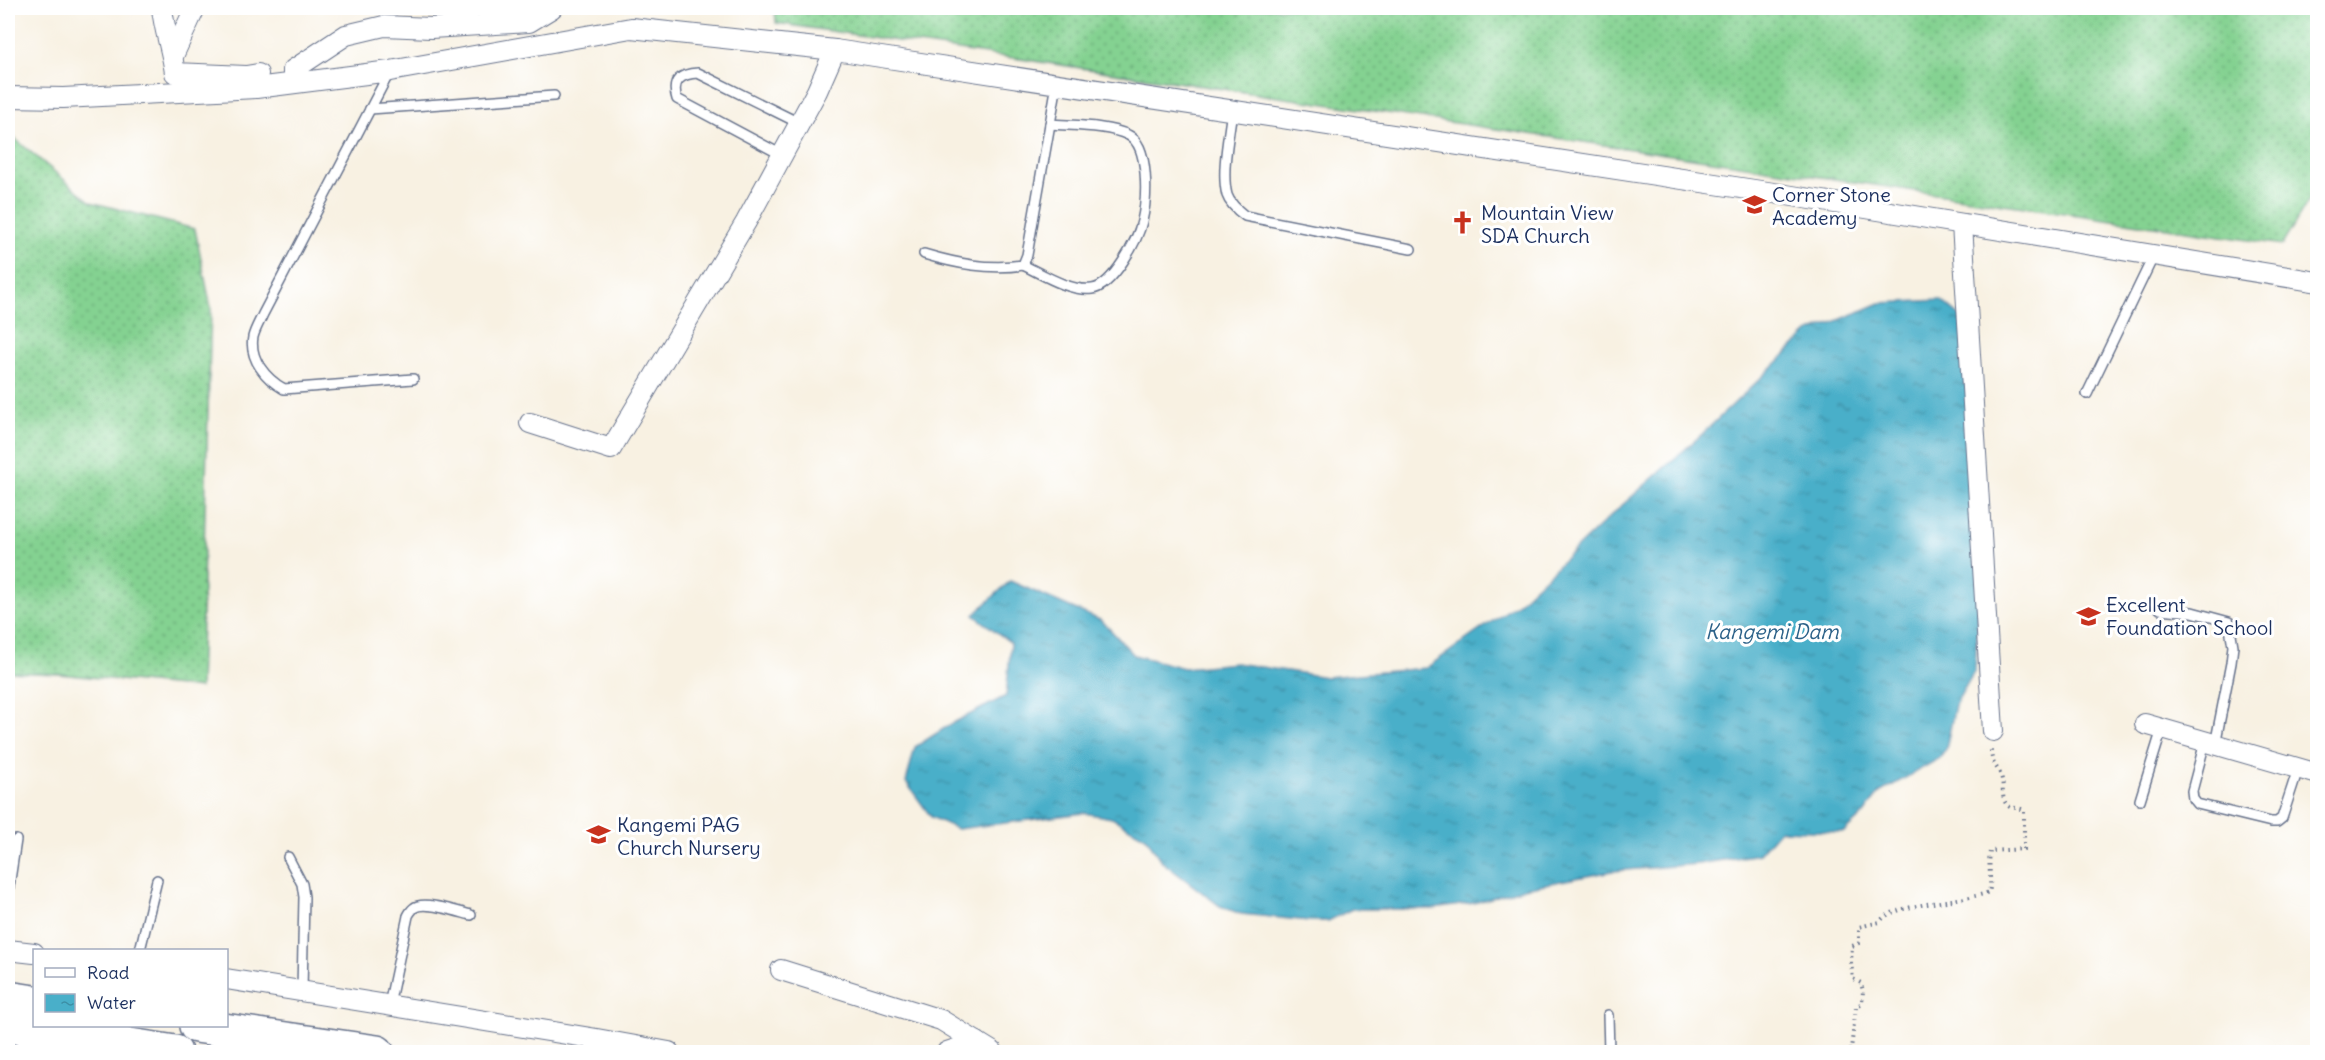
<svg xmlns="http://www.w3.org/2000/svg" width="2325" height="1060" font-family="Delius,sans-serif">
	<defs>
		<pattern id="grass-dots" width="8" height="8" patternUnits="userSpaceOnUse" patternTransform="scale(1.5)"><rect width="8" height="8" fill="#84d291"/><path d="M2 2h.1M6 6h.1" fill="none" stroke="#6bab7a" stroke-width="1.8" stroke-linecap="round"/></pattern>
		<pattern id="water-ripples" width="26" height="14" patternUnits="userSpaceOnUse" patternTransform="scale(1.5)"><rect width="26" height="14" fill="#49afc9"/><path d="M2 4q2-2 4 0t4 0M15 11q2-2 4 0t4 0" fill="none" stroke="#3c8fa6"/></pattern>
	</defs>
	<rect width="100%" height="100%" fill="#fff"/>
	<filter id="ink" filterUnits="userSpaceOnUse"><feTurbulence type="fractalNoise" baseFrequency=".0167" numOctaves="2"/><feDisplacementMap in="SourceGraphic" scale="12" xChannelSelector="R" yChannelSelector="G"/><feConvolveMatrix kernelMatrix="1 2 1 2 8 2 1 2 1" color-interpolation-filters="sRGB"/></filter>
	<filter id="wash" filterUnits="userSpaceOnUse"><feTurbulence type="fractalNoise" baseFrequency=".008" numOctaves="4" result="noise"/><feDisplacementMap in="SourceGraphic" scale="24" xChannelSelector="R" yChannelSelector="G"/><feGaussianBlur stdDeviation="1.35" result="paint"/><feColorMatrix in="noise" values="0 0 0 0 0 0 0 0 0 0 0 0 0 0 0 0 0 1.4 0 .05"/><feComposite in="paint" operator="in"/></filter>
	<g filter="url(#wash)">
		<rect width="100%" height="100%" fill="#f8f1e2"/>
		<g fill="url(#grass-dots)" stroke="#508078" stroke-width="1.5">
			<path d="M775,8H2317V186L2282,245L776,23Z"/>
			<path d="M8,133L91,202L195,229L211,308L200,688L59,674L8,672Z"/>
		</g>
		<path fill="url(#water-ripples)" stroke="#326f94" stroke-width="1.5" d="M1941,300L1961,317L1981,573L1975,670L1955,705L1946,749L1940,758L1879,793L1864,814L1844,832L1780,830L1759,854L1698,864L1613,871L1524,888L1474,903L1433,909H1352L1328,921H1310L1241,914L1220,906L1161,861L1146,837L1112,818L1084,813L957,829L931,817L906,782L915,747L951,724L1006,696L1011,643L974,615L1010,581L1102,621L1134,655L1184,668L1236,663L1326,677L1426,668L1518,603L1619,508L1701,435L1808,333L1880,303Z"/>
	</g>
	<g filter="url(#ink)">
		<g fill="none" stroke-linecap="round" stroke-linejoin="round">
			<defs>
				<g id="lane">
					<path d="M390,71L263,314C260,321 255,329 253,337C249,359 266,379 284,389L413,379"/>
					<path d="M370,109L554,96"/>
					<path d="M1232,110C1229,135 1221,172 1227,195C1230,204 1237,210 1245,216L1411,249"/>
					<path d="M782,155L677,99C671,80 681,74 698,73L799,123"/>
					<path d="M924,254C957,264 989,270 1023,265L1027,255L1057,84"/>
					<path d="M1023,265C1042,274 1070,292 1092,289C1112,287 1138,240 1142,221C1147,200 1150,145 1128,135C1108,125 1072,126 1050,124"/>
					<path d="M2087,394L2154,255"/>
					<path d="M2160,609L2192,612L2229,622L2233,646L2231,663L2215,745"/>
					<path d="M2205,742L2192,791L2193,799L2197,804L2271,822H2277L2282,818L2298,769"/>
					<path d="M2140,800L2162,729"/>
					<path d="M288,857L302,884L304,897L302,990"/>
					<path d="M8,893L16,840"/>
					<path d="M140,950L157,880"/>
					<path d="M389,1005L408,916C408,915 413,908 414,908C423,900 459,912 471,915"/>
					<path d="M1608,1015L1609,1052"/>
				</g>
				<g id="street">
					<path d="M162,8C164,30 172,50 175,73L246,76L258,74"/>
					<path d="M173,56L195,8"/>
					<path d="M293,82V70L346,35L384,26L431,28L529,22L552,8"/>
					<path d="M8,97L63,98L256,88L390,71L631,28L835,50L1774,193L2318,282"/>
					<path d="M1962,224L1993,731"/>
					<path d="M530,423L611,449L746,222L817,91L835,50"/>
					<path d="M2145,724L2318,774"/>
					<path d="M8,950L34,953"/>
					<path d="M781,970L941,1020L993,1052"/>
					<path d="M226,979L597,1039L669,1052"/>
					<path d="M947,1052L977,1042"/>
				</g>
				<g id="highway">
					<path d="M8,998L34,1002"/>
					<path d="M8,1026L175,1052"/>
					<path d="M196,1026L377,1052"/>
				</g>
			</defs>
			<use href="#lane" stroke="#68738c" stroke-width="12"/>
			<use href="#street" stroke="#68738c" stroke-width="22"/>
			<use href="#highway" stroke="#68738c" stroke-width="36"/>
			<path stroke="#68738c" stroke-width="4" stroke-dasharray="1.5 4.5" stroke-linecap="butt" d="M1844,1052L1851,1049L1856,1007L1862,1003L1863,991L1861,983L1853,979L1851,962L1852,946L1859,943V927L1880,922C1890,903 1965,902 1989,892C1992,884 1988,863 1990,851L2024,849V810C2020,808 2013,808 2010,807C2000,801 2004,788 2002,780C2000,767 1991,767 1991,749"/>
			<use href="#lane" stroke="#fff" stroke-width="9"/>
			<use href="#street" stroke="#fff" stroke-width="20"/>
			<use href="#highway" stroke="#fff" stroke-width="33"/>
		</g>
	</g>
	<defs>
		<symbol id="school-bare" viewBox="-9 -9 18 18"><path d="M0-5L7-2L0 1L-7-2ZM-4 1L0 2.5L4 1V4Q0 6-4 4Z" fill="#c8321e" stroke="#fff" stroke-width="2.5" paint-order="stroke"/></symbol>
		<symbol id="church-bare" viewBox="-9 -9 18 18"><path d="M-1.2-6h2.4v3.5h3.3v2.4h-3.3V6h-2.4V-.1h-3.3v-2.4h3.3Z" fill="#c8321e" stroke="#fff" stroke-width="2.5" paint-order="stroke"/></symbol>
	</defs>
	<g fill-rule="evenodd">
		<use href="#school-bare" x="1738" y="188" width="33" height="33"/>
		<use href="#church-bare" x="1446" y="206" width="33" height="33"/>
		<use href="#school-bare" x="2072" y="600" width="33" height="33"/>
		<use href="#school-bare" x="582" y="818" width="33" height="33"/>
	</g>
	<g text-anchor="middle" dominant-baseline="central" stroke-width="6" stroke-linejoin="round" paint-order="stroke">
		<g font-size="20" fill="#1b2f5e" stroke="#fff" text-anchor="start">
			<text x="1772" y="194">Corner Stone<tspan x="1772" dy="23">Academy</tspan></text>
			<text x="1481" y="212">Mountain View<tspan x="1481" dy="23">SDA Church</tspan></text>
			<text x="2106" y="604">Excellent<tspan x="2106" dy="23">Foundation School</tspan></text>
			<text x="617" y="824">Kangemi PAG<tspan x="617" dy="23">Church Nursery</tspan></text>
		</g>
		<g font-size="21" font-style="italic" fill="#2d6289" stroke="#fff">
			<text x="1772" y="631">Kangemi Dam</text>
		</g>
	</g>
	<rect width="2325" height="1060" fill="none" stroke="#fff" stroke-width="30"/>
	<rect x="33" y="949" width="195" height="78" fill="#ffffff" stroke="#a4acbf" stroke-width="1.5"/>
	<rect x="45" y="968" width="30" height="9" fill="#ffffff" stroke="#a4acbf" stroke-width="1.5"/>
	<text x="87" y="979" font-size="18" fill="#1b2f5e">Road</text>
	<rect x="45" y="994" width="30" height="18" fill="url(#water-ripples)" stroke="#a4acbf" stroke-width="1.5"/>
	<text x="87" y="1009" font-size="18" fill="#1b2f5e">Water</text>
</svg>
